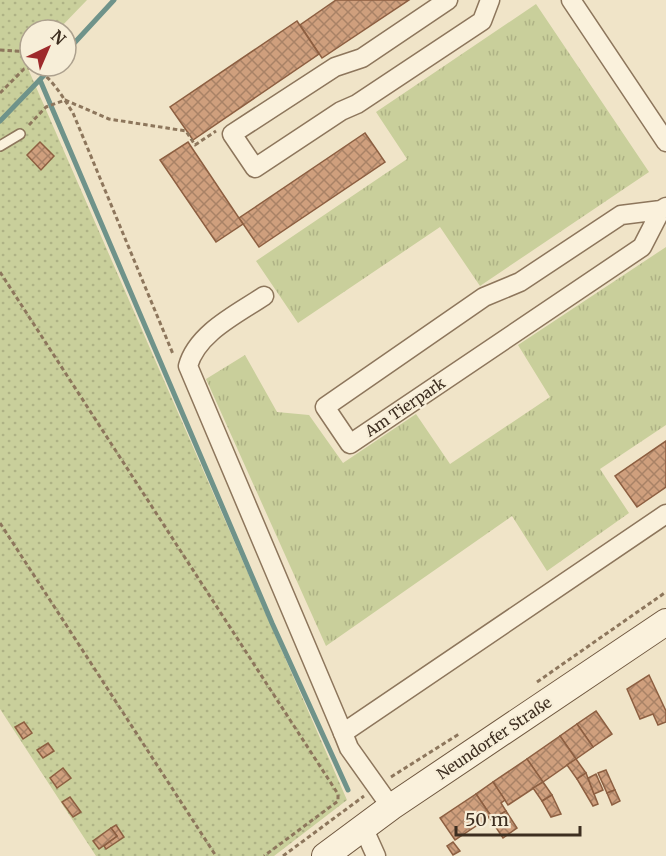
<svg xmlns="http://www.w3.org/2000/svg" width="666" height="856" font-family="Merriweather,serif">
	<defs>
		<pattern id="grass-tufts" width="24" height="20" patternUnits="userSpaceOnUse" patternTransform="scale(1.5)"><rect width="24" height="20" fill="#c9cf9b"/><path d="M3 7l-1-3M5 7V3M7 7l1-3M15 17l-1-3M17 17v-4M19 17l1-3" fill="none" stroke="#aeb285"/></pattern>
		<pattern id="garden-dots" width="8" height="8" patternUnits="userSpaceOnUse" patternTransform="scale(1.5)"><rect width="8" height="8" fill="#c9cf9b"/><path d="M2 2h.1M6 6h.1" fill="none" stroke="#aeb285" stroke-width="1.8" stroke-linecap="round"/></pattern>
		<pattern id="building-cross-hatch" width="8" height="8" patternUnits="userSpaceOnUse" patternTransform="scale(1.5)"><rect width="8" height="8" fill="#cf9f7d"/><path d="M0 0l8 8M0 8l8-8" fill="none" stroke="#a98266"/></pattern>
	</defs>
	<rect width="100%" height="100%" fill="#f0e4c8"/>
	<g fill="url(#grass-tufts)">
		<path d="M536,4L649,172L480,286L440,227L298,323L256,261L407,159L376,112Z"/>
		<path d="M666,247V425L600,469L629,513L547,571L512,516L326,646L206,379L245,355L277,412L309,415L343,463L416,414L450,464L550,397L518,345Z"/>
	</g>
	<path fill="url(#garden-dots)" d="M0,0H87L58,30H30V59L26,64L347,800L274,856H96L0,709Z"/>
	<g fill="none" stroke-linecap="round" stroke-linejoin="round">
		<g stroke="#6f938a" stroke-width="5">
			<path d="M66,52L114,0"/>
			<path d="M40,80L272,623L348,790"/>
			<path d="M0,121L53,66"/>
		</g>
	</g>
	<g fill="url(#building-cross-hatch)" stroke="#8d5f41" stroke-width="1.5">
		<path d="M336,0H409L322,58L300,25Z"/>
		<path d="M297,21L319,54L193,140L170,107Z"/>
		<path d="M365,133L385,162L259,247L239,218Z"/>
		<path d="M40,142L54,156L41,170L27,155Z"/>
		<path d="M188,142L243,224L216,242L160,160Z"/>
		<path d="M666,441V487L637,507L615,476Z"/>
		<path d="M649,675L666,711V722L658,725L653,714L640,719L627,689Z"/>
		<path d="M596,711L612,734L593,747L577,724Z"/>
		<path d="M24,722L32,733L23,739L15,727Z"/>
		<path d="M577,724L593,747L576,759L560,736Z"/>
		<path d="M560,736L576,759L543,782L527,759Z"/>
		<path d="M48,743L54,751L43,758L37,750Z"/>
		<path d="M527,759L543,782L508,805L493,782Z"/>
		<path d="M576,759L586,773L577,779L567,765Z"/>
		<path d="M63,768L71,778L57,788L50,778Z"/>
		<path d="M606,770L615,790L607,793L598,773Z"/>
		<path d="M586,773L598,804L593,806L577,779Z"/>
		<path d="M596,774L603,790L594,794L588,778Z"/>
		<path d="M493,782L505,800L501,803L506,811L493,819L476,794Z"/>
		<path d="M543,782L552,795L542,801L533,788Z"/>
		<path d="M615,790L620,801L612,805L607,793Z"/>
		<path d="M476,794L491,816L455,840L440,818Z"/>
		<path d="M552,795L561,814L551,817L542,801Z"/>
		<path d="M70,797L81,812L73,817L62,802Z"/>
		<path d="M506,811L517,828L503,838L489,817L493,819Z"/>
		<path d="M116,825L124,837L106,849L104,846L117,836L111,828Z"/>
		<path d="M111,828L117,836L99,849L93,841Z"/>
		<path d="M453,842L460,851L453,855L447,846Z"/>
	</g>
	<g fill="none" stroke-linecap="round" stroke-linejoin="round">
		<defs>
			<path id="lane" d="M0,146L20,134"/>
			<g id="street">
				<path d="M448,0L362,58L335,67L232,134L255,168L341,111L357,104L482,21L490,0"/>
				<path d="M571,0L666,142"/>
				<path d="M661,210L642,247L350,444L325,407L484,297L520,282L621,215L661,210L666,207"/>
				<path d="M264,296C237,314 197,333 188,366L343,733L666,514"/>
				<path d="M343,733L349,748L391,807"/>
				<path d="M363,827L376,856"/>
			</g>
			<path id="secondary" d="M325,856L391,807L666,622"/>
		</defs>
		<use href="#lane" stroke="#8d765c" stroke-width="12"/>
		<use href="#street" stroke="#8d765c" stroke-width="21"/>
		<use href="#secondary" stroke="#6f573f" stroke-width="28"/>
		<g stroke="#8d765c" stroke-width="3" stroke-dasharray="4.5 3" stroke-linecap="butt">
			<path d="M0,50L30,52"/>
			<path d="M0,93L24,69L33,67C51,76 62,96 73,113L173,354"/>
			<path d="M29,125L46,107L65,100L109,119L186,131L195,145L216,131"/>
			<path d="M0,272L338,794V801L264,856"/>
			<path d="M0,523L216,856"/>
			<path d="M537,682L666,592"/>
			<path d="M391,777L459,734"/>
			<path d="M283,856L364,796"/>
		</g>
		<use href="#lane" stroke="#faf1dc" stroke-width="9"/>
		<use href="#street" stroke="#faf1dc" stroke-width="18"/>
		<use href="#secondary" stroke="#faf1dc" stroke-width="26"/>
	</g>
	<g text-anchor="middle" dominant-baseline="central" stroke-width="4.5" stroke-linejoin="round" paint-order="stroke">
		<g font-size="15" fill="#3d2e20" stroke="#f7eed8">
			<text transform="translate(405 407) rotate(-34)">Am Tierpark</text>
			<text transform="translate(494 738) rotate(-34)">Neundorfer Straße</text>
		</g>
	</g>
	<g transform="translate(48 48) rotate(44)"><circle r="28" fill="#f7eed8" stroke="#ada18e" stroke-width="1.5"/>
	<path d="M0-4.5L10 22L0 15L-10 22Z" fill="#9e2a2b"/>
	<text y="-9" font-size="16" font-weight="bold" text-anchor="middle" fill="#3d2e20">N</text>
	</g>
	<path d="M456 826v9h124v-9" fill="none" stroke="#3d2e20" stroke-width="3"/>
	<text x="465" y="826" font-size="18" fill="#3d2e20" stroke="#f7eed8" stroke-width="4.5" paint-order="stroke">50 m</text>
</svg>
